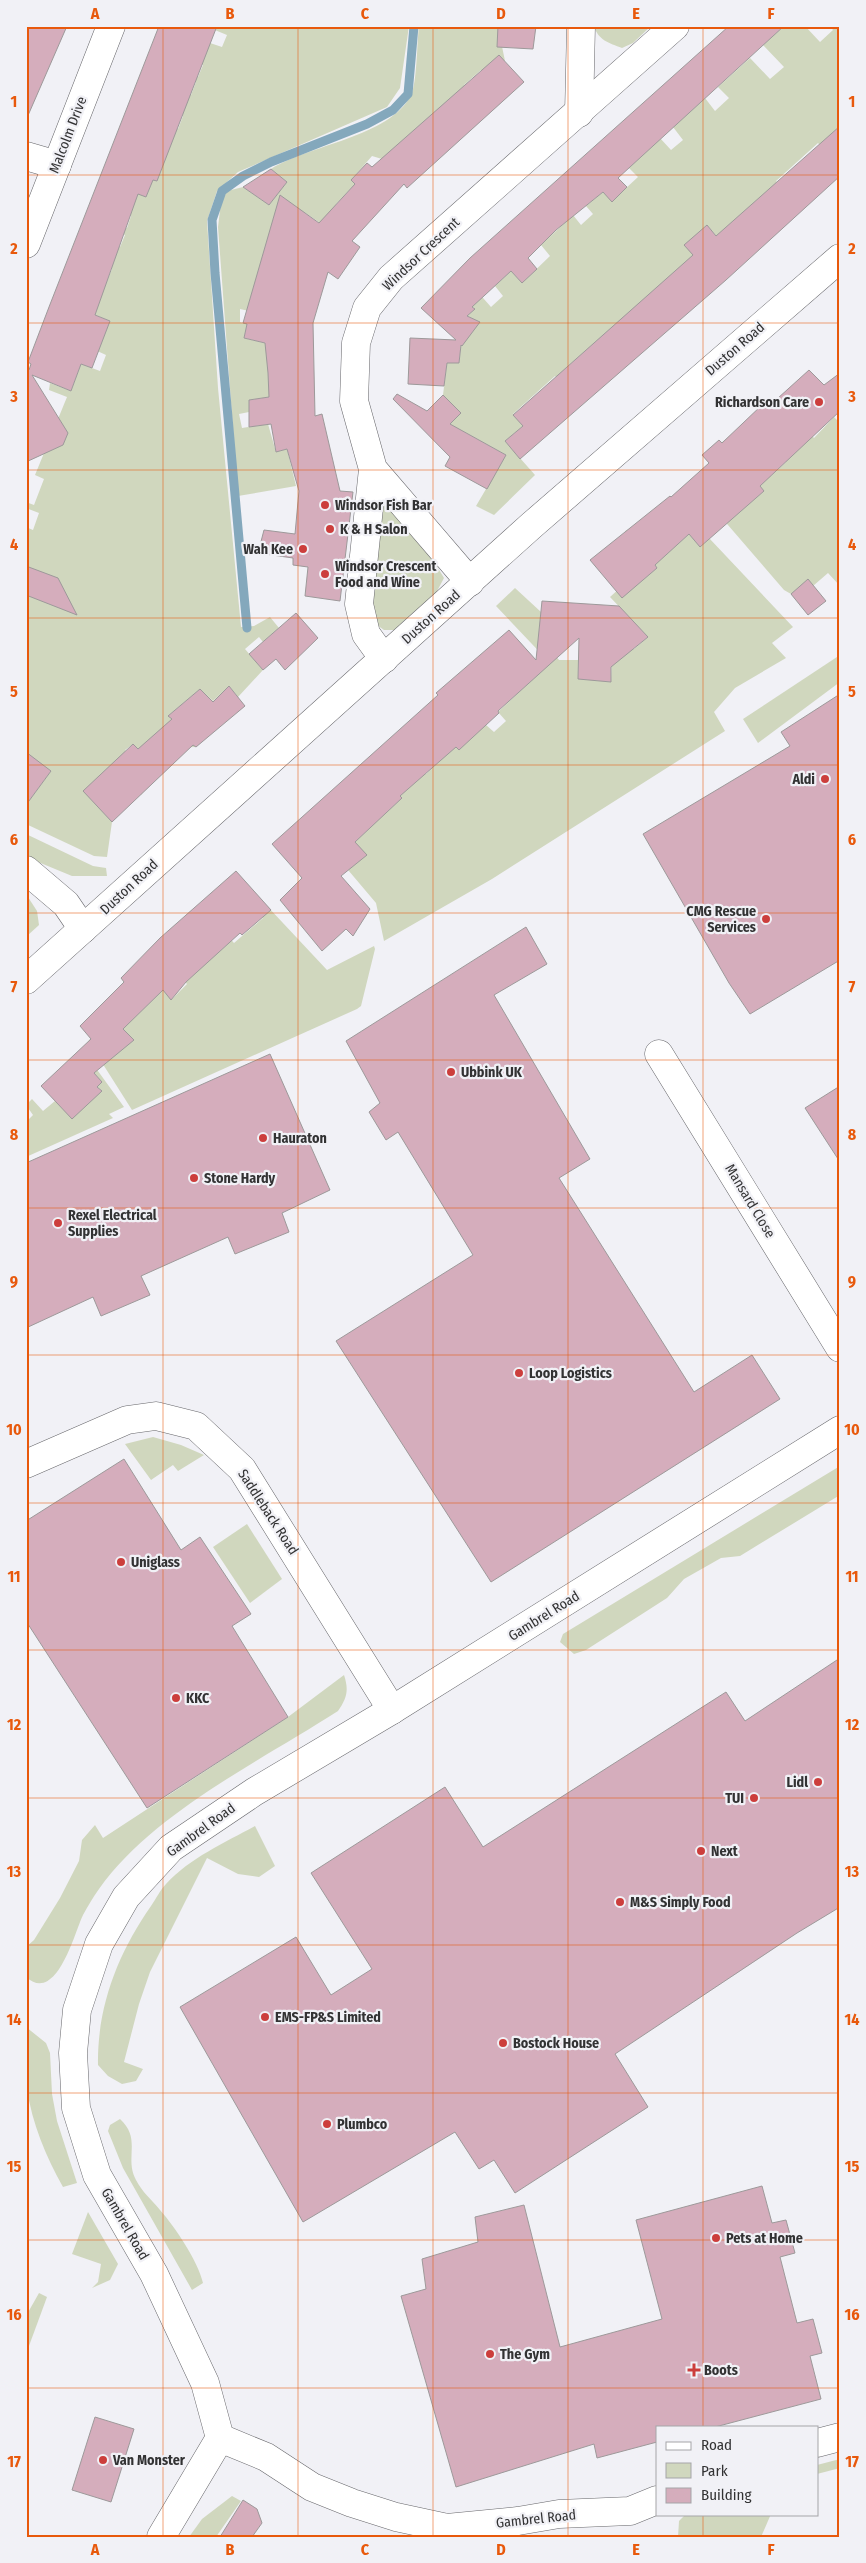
<svg xmlns="http://www.w3.org/2000/svg" width="866" height="2563" font-family="'Fira Sans Condensed',sans-serif">
	<rect width="100%" height="100%" fill="#f1f1f6"/>
	<g fill="#d0d7be">
		<path d="M205,26H409L400,88L387,107L238,172L217,191L207,221L218,388L241,627L254,626L270,617L279,628L263,642L259,637L245,649L263,670L238,697L229,686L213,701L200,689L169,715L196,747L138,749L133,744L125,750L152,781L141,795L112,764L84,791L112,822L107,857L94,856L26,824V805L51,771L26,755V547L29,539L26,538V527L33,530L39,513L26,508V502L34,505L44,479L35,475L67,397L49,390L50,383L71,391L81,364L100,371L106,355L93,349L105,333L110,321L88,312L107,281L112,269L107,267L115,246L120,247L125,235L111,229L113,223L127,228L131,216L127,214L135,192L146,197L151,185L140,175L157,181L162,168L147,162L161,123L178,129L183,116L168,110L176,89L191,95L196,82L180,75L182,71L198,77L203,65L188,59L210,43L222,47L227,35Z"/>
		<path d="M419,26L498,27L505,61L487,77L481,70L464,85L466,89L382,159L372,156L352,179L355,184L337,203L323,225L304,212L249,311L240,309V322L247,324L244,338L268,344L270,397L249,400V412L239,414L242,428L268,424L276,452L287,449L296,486L238,496L218,227L221,202L227,191L243,187L269,205L287,182L271,169C308,145 390,137 411,95C417,84 417,41 419,26Z"/>
		<path d="M594,26H651L633,43L622,48C609,43 598,40 594,26Z"/>
		<path d="M784,26H805L820,42L833,30L830,26H840V126L828,138L832,158L818,143L776,181L788,195L728,250L707,225L694,256L567,367V389L555,376L513,414L523,426L505,441L535,475L494,515L476,506L506,455L464,432L433,440L460,413L443,395L447,363H459L463,331L471,334L479,322L467,316L475,309L465,300L476,290L491,307L503,296L495,286L511,271L522,283L550,256L541,245L573,215L581,225L593,214L586,206L603,192L612,201L638,177L628,167L660,138L671,150L683,140L673,127L705,98L715,111L729,98L718,87L750,58L770,79L784,67L763,45Z"/>
		<path d="M834,417L840,423V586L828,573L813,586L791,594L784,590L715,510L748,504L764,491L721,443L732,434L771,476L786,462L774,449L802,425L814,438Z"/>
		<path d="M384,501L427,550L444,578L436,593L394,630H384L377,625L368,600L377,504Z"/>
		<path d="M631,528L665,555L689,534L709,538L793,627L772,643L786,658L735,688L714,712L725,731L492,879L384,941L376,903L321,838L355,842L374,824L368,816L387,812L402,798L383,776L426,774L440,761L431,750L486,725L494,732L506,721L498,712L550,663L496,606L515,588L541,612L539,635L559,660H578V678L611,682L613,628L615,625L634,649L648,637L610,597L632,577L640,582L657,568L625,531Z"/>
		<path d="M840,655V682L758,743L743,719Z"/>
		<path d="M26,834L93,866L106,868L107,876H72L26,857Z"/>
		<path d="M26,894L37,911L39,925L27,936Z"/>
		<path d="M268,907L327,970L374,946L375,949L361,1006L357,1009L132,1110L99,1058L86,1044L90,1039L100,1045L134,1040L122,1028L163,990L172,999L187,984L172,967L211,943L220,951L228,944L212,919L234,943L263,918L259,913Z"/>
		<path d="M90,1060L124,1107L109,1114L113,1118L26,1157V1122L33,1115L26,1105L32,1099L43,1111L55,1101L102,1091L97,1087L102,1082L86,1064Z"/>
		<path d="M153,1437L181,1445L204,1455L178,1471L173,1465L151,1480L125,1444Z"/>
		<path d="M840,1466V1495L740,1556L721,1558L684,1579L667,1598L586,1650L574,1654L560,1642L563,1634Z"/>
		<path d="M247,1524L282,1579L250,1603L213,1547Z"/>
		<path d="M344,1675C349,1690 347,1698 338,1711C259,1762 154,1812 99,1889C93,1897 88,1906 83,1915C75,1931 57,2005 26,1977V1947L34,1940L60,1898L79,1861L82,1840L95,1825L103,1838L288,1717Z"/>
		<path d="M255,1826L275,1866L259,1877L238,1874L207,1858L150,1972L139,2004L124,2062L143,2069L136,2081L122,2084L108,2076L98,2065C97,2007 118,1953 151,1906C156,1899 160,1890 166,1884C190,1858 224,1843 255,1826Z"/>
		<path d="M26,2027L46,2043L50,2053L52,2094L57,2121L77,2183L63,2187C46,2157 32,2123 27,2089C23,2069 26,2047 26,2027Z"/>
		<path d="M120,2119C142,2139 124,2158 136,2180C142,2192 152,2200 160,2210C175,2227 198,2261 203,2283L192,2290L123,2168L108,2131L110,2125Z"/>
		<path d="M88,2212L118,2264L110,2280L92,2288L98,2282L101,2264L72,2254Z"/>
		<path d="M39,2293L47,2297L26,2354V2316Z"/>
		<path d="M840,2459V2468L817,2474V2465Z"/>
		<path d="M232,2496L241,2501L216,2537H189L202,2519Z"/>
		<path d="M686,2514H771L761,2537H678L679,2521Z"/>
	</g>
	<g fill="none" stroke-linecap="round" stroke-linejoin="round">
		<path stroke="#84a8bc" stroke-width="9" d="M247,628L215,273L212,220L222,191L243,176L271,162L367,124L393,110L408,94L414,26"/>
	</g>
	<g fill="#d5adbc" stroke="#9d999a">
		<path d="M26,26H67L26,120Z"/>
		<path d="M159,26H217L157,181L153,180L146,197L138,194L95,315L110,321L92,368L81,364L71,391L32,375L68,433L63,445L26,462V366L29,370L31,364L28,362L49,307Z"/>
		<path d="M498,26H536L533,49L497,47Z"/>
		<path d="M729,26H784L618,178L627,187L612,202L603,192L556,230L528,258L537,269L522,283L511,271L472,307L475,309L467,316L480,322L462,346L461,345L459,363H447L444,386L408,384L410,338L456,340L421,308L470,258Z"/>
		<path d="M499,55L524,82L407,188L404,184L352,241L360,247L338,279L328,272L313,323L315,416L322,414L340,491L353,492L340,601L305,596L308,567L293,565V558L258,553L264,530L295,534L299,491L287,449L276,452L271,424L249,427V400L269,397L268,373L265,343L244,338L247,324L243,323L280,195L319,223L355,184L351,180L367,163L372,167Z"/>
		<path d="M840,126V176L726,280L520,459L505,441L523,426L513,415L693,255L684,245L707,225L716,236Z"/>
		<path d="M271,169L287,182L269,205L243,187Z"/>
		<path d="M809,370L824,385L840,373V411L760,486L764,491L700,547L689,534L655,565L657,568L622,598L590,560L670,496L671,497L709,463L702,455L719,440L722,443L763,404L767,408Z"/>
		<path d="M397,394L427,411L443,395L461,413L450,424L506,455L487,489L445,466L450,457L393,399Z"/>
		<path d="M26,566L58,578L77,615L26,595Z"/>
		<path d="M808,579L826,601L808,615L791,594Z"/>
		<path d="M542,601L619,606L648,637L611,667V682L578,679L579,638L498,711L499,713L459,750L456,747L400,796L402,798L355,842L367,855L341,876L370,909L353,936L346,929L322,951L280,900L302,878L272,844L438,695L436,693L509,630L536,660Z"/>
		<path d="M296,613L318,638L285,670L276,659L263,670L249,654Z"/>
		<path d="M229,686L245,706L196,747L193,745L112,822L83,791L133,744L138,749L172,719L168,716L200,689L213,702Z"/>
		<path d="M840,694V960L750,1014L729,983L643,834L790,746L781,732Z"/>
		<path d="M26,752L51,771L26,805Z"/>
		<path d="M236,871L271,910L242,935L240,933L186,982L171,1000L163,990L123,1029L134,1040L94,1073L102,1082L97,1087L102,1091L72,1119L41,1086L91,1039L80,1026L124,982L121,978L160,938Z"/>
		<path d="M526,927L547,964L494,995L590,1159L559,1178L694,1392L752,1355L780,1399L491,1582L336,1341L473,1255L398,1132L386,1140L369,1112L380,1103L346,1041Z"/>
		<path d="M270,1054L330,1190L282,1213L289,1232L235,1254L228,1237L141,1276L150,1295L101,1316L93,1297L26,1328V1163Z"/>
		<path d="M840,1086V1162L805,1108Z"/>
		<path d="M124,1459L181,1550L200,1537L251,1614L232,1626L288,1717L147,1808L26,1621V1521Z"/>
		<path d="M840,1658V1907L797,1933L615,2054L648,2107L515,2193L494,2160L479,2169L455,2132L303,2222L180,2007L296,1937L331,1995L372,1969L311,1873L445,1787L483,1847L726,1692L745,1721Z"/>
		<path d="M762,2186L772,2223L786,2220L795,2253L780,2257L797,2323L813,2319L822,2353L810,2356L821,2399L715,2427H657V2442L597,2458L594,2444L456,2487L401,2296L426,2289L422,2259L478,2242L475,2217L524,2205L560,2347L662,2319L636,2220Z"/>
		<path d="M95,2417L134,2429L111,2502L72,2490Z"/>
		<path d="M243,2500L257,2509L262,2523L252,2537H220Z"/>
	</g>
	<g fill="none" stroke-linecap="round" stroke-linejoin="round">
		<defs>
			<g id="minor">
				<path d="M579,113L581,26"/>
				<path d="M26,156L57,165"/>
				<path d="M26,244L111,26"/>
				<path d="M373,469L359,604L366,634L384,659"/>
				<path d="M470,582L373,469L354,401L356,343L367,308L391,278L675,26"/>
				<path d="M26,870L66,904L83,929"/>
				<path d="M26,980L532,525L840,258"/>
				<path d="M659,1054L840,1348"/>
				<path d="M26,1464L127,1420L156,1416L196,1426L242,1469L392,1710"/>
				<path d="M817,2443L840,2437"/>
				<path d="M657,2500L630,2511L559,2514L518,2521L447,2528L396,2517L352,2503L312,2487L266,2457L220,2438L205,2383L154,2274L97,2175L76,2108L73,2053L77,2010L99,1944L126,1897L171,1848L254,1792L392,1710L840,1430"/>
				<path d="M161,2537L220,2438"/>
			</g>
		</defs>
		<use href="#minor" stroke="#67676b" stroke-width="29"/>
		<use href="#minor" stroke="#fff" stroke-width="28"/>
	</g>
	<path fill="none" stroke="#e8590c" stroke-width="1" stroke-opacity="0.55" d="M163,26V2537M298,26V2537M433,26V2537M568,26V2537M703,26V2427M26,175H840M26,323H840M26,470H840M26,618H840M26,765H840M26,913H840M26,1060H840M26,1208H840M26,1355H840M26,1503H840M26,1650H840M26,1798H840M26,1945H840M26,2093H840M26,2240H840M26,2388H840M703,2514V2537"/>
	<g fill="#cc3e3c" stroke="#f1f1f6" stroke-width="2">
		<circle cx="819" cy="402" r="5"/>
		<circle cx="325" cy="505" r="5"/>
		<circle cx="330" cy="529" r="5"/>
		<circle cx="303" cy="549" r="5"/>
		<circle cx="325" cy="574" r="5"/>
		<circle cx="825" cy="779" r="5"/>
		<circle cx="766" cy="919" r="5"/>
		<circle cx="451" cy="1072" r="5"/>
		<circle cx="263" cy="1138" r="5"/>
		<circle cx="194" cy="1178" r="5"/>
		<circle cx="58" cy="1223" r="5"/>
		<circle cx="519" cy="1373" r="5"/>
		<circle cx="121" cy="1562" r="5"/>
		<circle cx="176" cy="1698" r="5"/>
		<circle cx="818" cy="1782" r="5"/>
		<circle cx="754" cy="1798" r="5"/>
		<circle cx="701" cy="1851" r="5"/>
		<circle cx="620" cy="1902" r="5"/>
		<circle cx="265" cy="2017" r="5"/>
		<circle cx="503" cy="2043" r="5"/>
		<circle cx="327" cy="2124" r="5"/>
		<circle cx="716" cy="2238" r="5"/>
		<circle cx="490" cy="2354" r="5"/>
		<path d="M691.5 2362.5h5v5h5v5h-5v5h-5v-5h-5v-5h5z"/>
		<circle cx="103" cy="2460" r="5"/>
	</g>
	<g text-anchor="middle" dominant-baseline="central" stroke-width="4.5" stroke-linejoin="round" paint-order="stroke">
		<g font-size="14" fill="#323233" stroke="#f1f1f6">
			<text transform="translate(68 135) rotate(-69)">Malcolm Drive</text>
			<text transform="translate(421 254) rotate(-43)">Windsor Crescent</text>
			<text transform="translate(735 349) rotate(-41)">Duston Road</text>
			<text transform="translate(431 617) rotate(-42)">Duston Road</text>
			<text transform="translate(129 887) rotate(-43)">Duston Road</text>
			<text transform="translate(750 1201) rotate(59)">Mansard Close</text>
			<text transform="translate(268 1512) rotate(57)">Saddleback Road</text>
			<text transform="translate(544 1616) rotate(-32)">Gambrel Road</text>
			<text transform="translate(201 1830) rotate(-36)">Gambrel Road</text>
			<text transform="translate(125 2224) rotate(60)">Gambrel Road</text>
			<text transform="translate(536 2519) rotate(-6)">Gambrel Road</text>
		</g>
		<g font-size="14" font-weight="bold" fill="#323233" stroke="#f1f1f6" text-anchor="start">
			<text x="809" y="402" text-anchor="end">Richardson Care</text>
			<text x="335" y="505">Windsor Fish Bar</text>
			<text x="340" y="529">K &amp; H Salon</text>
			<text x="293" y="549" text-anchor="end">Wah Kee</text>
			<text x="335" y="566">Windsor Crescent<tspan x="335" dy="16">Food and Wine</tspan></text>
			<text x="815" y="779" text-anchor="end">Aldi</text>
			<text x="756" y="911" text-anchor="end">CMG Rescue<tspan x="756" dy="16">Services</tspan></text>
			<text x="461" y="1072">Ubbink UK</text>
			<text x="273" y="1138">Hauraton</text>
			<text x="204" y="1178">Stone Hardy</text>
			<text x="68" y="1215">Rexel Electrical<tspan x="68" dy="16">Supplies</tspan></text>
			<text x="529" y="1373">Loop Logistics</text>
			<text x="131" y="1562">Uniglass</text>
			<text x="186" y="1698">KKC</text>
			<text x="808" y="1782" text-anchor="end">Lidl</text>
			<text x="744" y="1798" text-anchor="end">TUI</text>
			<text x="711" y="1851">Next</text>
			<text x="630" y="1902">M&amp;S Simply Food</text>
			<text x="275" y="2017">EMS-FP&amp;S Limited</text>
			<text x="513" y="2043">Bostock House</text>
			<text x="337" y="2124">Plumbco</text>
			<text x="726" y="2238">Pets at Home</text>
			<text x="500" y="2354">The Gym</text>
			<text x="704" y="2370">Boots</text>
			<text x="113" y="2460">Van Monster</text>
		</g>
	</g>
	<rect width="866" height="2563" fill="none" stroke="#f1f1f6" stroke-width="55"/>
	<rect x="656" y="2426" width="162" height="90" fill="#f1f1f6" stroke="#a5a5a8"/>
	<rect x="666" y="2442" width="25" height="8" fill="#ffffff" stroke="#a5a5a8"/>
	<text x="701" y="2450" font-size="15" fill="#323233">Road</text>
	<rect x="666" y="2463" width="25" height="15" fill="#d0d7be" stroke="#a5a5a8"/>
	<text x="701" y="2476" font-size="15" fill="#323233">Park</text>
	<rect x="666" y="2488" width="25" height="15" fill="#d5adbc" stroke="#a5a5a8"/>
	<text x="701" y="2500" font-size="15" fill="#323233">Building</text>
	<rect x="28" y="28" width="810" height="2508" fill="none" stroke="#e8590c" stroke-width="2"/>
	<g font-size="16" text-anchor="middle" font-weight="bold" fill="#e8590c">
		<text x="95" y="19">A</text>
		<text x="230" y="19">B</text>
		<text x="365" y="19">C</text>
		<text x="501" y="19">D</text>
		<text x="636" y="19">E</text>
		<text x="771" y="19">F</text>
		<text x="14" y="107">1</text>
		<text x="852" y="107">1</text>
		<text x="14" y="254">2</text>
		<text x="852" y="254">2</text>
		<text x="14" y="402">3</text>
		<text x="852" y="402">3</text>
		<text x="14" y="550">4</text>
		<text x="852" y="550">4</text>
		<text x="14" y="697">5</text>
		<text x="852" y="697">5</text>
		<text x="14" y="845">6</text>
		<text x="852" y="845">6</text>
		<text x="14" y="992">7</text>
		<text x="852" y="992">7</text>
		<text x="14" y="1140">8</text>
		<text x="852" y="1140">8</text>
		<text x="14" y="1287">9</text>
		<text x="852" y="1287">9</text>
		<text x="14" y="1435">10</text>
		<text x="852" y="1435">10</text>
		<text x="14" y="1582">11</text>
		<text x="852" y="1582">11</text>
		<text x="14" y="1730">12</text>
		<text x="852" y="1730">12</text>
		<text x="14" y="1877">13</text>
		<text x="852" y="1877">13</text>
		<text x="14" y="2025">14</text>
		<text x="852" y="2025">14</text>
		<text x="14" y="2172">15</text>
		<text x="852" y="2172">15</text>
		<text x="14" y="2320">16</text>
		<text x="852" y="2320">16</text>
		<text x="14" y="2467">17</text>
		<text x="852" y="2467">17</text>
		<text x="95" y="2555">A</text>
		<text x="230" y="2555">B</text>
		<text x="365" y="2555">C</text>
		<text x="501" y="2555">D</text>
		<text x="636" y="2555">E</text>
		<text x="771" y="2555">F</text>
	</g>
</svg>
